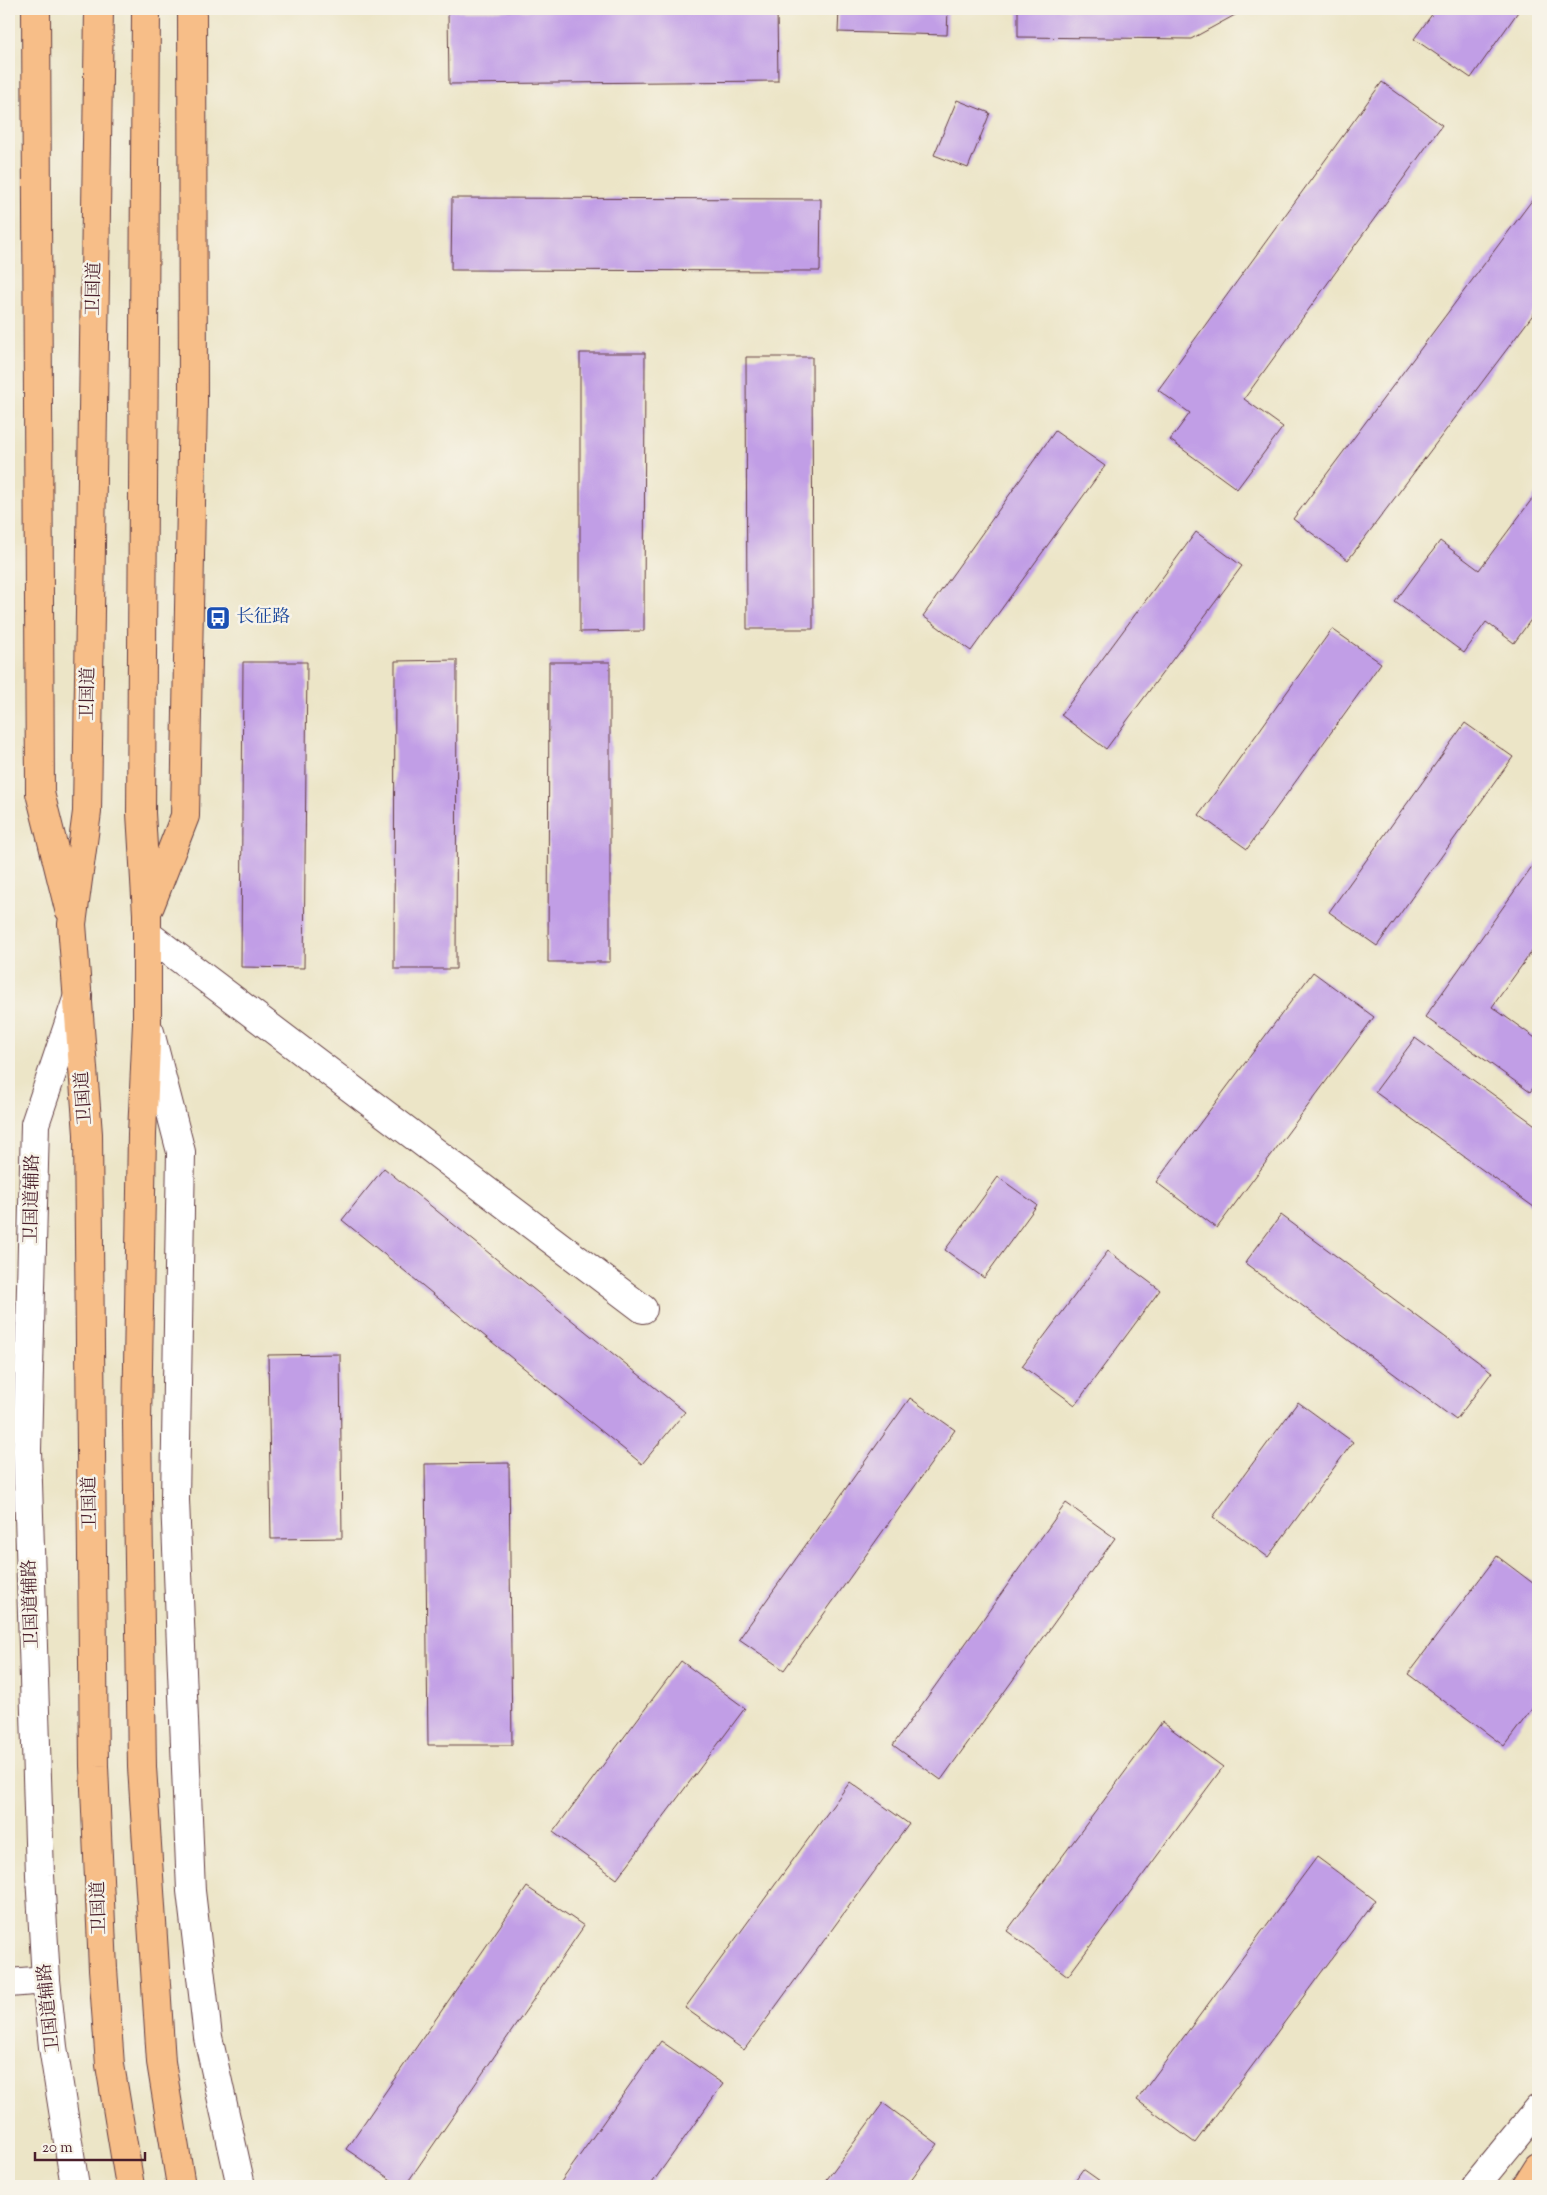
<svg xmlns="http://www.w3.org/2000/svg" width="1547" height="2195" font-family="'Sorts Mill Goudy','Noto Serif SC',serif">
	<rect width="100%" height="100%" fill="#f7f3e8"/>
	<filter id="ink" filterUnits="userSpaceOnUse"><feTurbulence type="fractalNoise" baseFrequency=".02" numOctaves="2"/><feDisplacementMap in="SourceGraphic" scale="10" xChannelSelector="R" yChannelSelector="G"/><feConvolveMatrix kernelMatrix="1 2 1 2 8 2 1 2 1" color-interpolation-filters="sRGB"/></filter>
	<filter id="wash" filterUnits="userSpaceOnUse"><feTurbulence type="fractalNoise" baseFrequency=".0096" numOctaves="4" result="noise"/><feDisplacementMap in="SourceGraphic" scale="20" xChannelSelector="R" yChannelSelector="G"/><feGaussianBlur stdDeviation="1.12" result="paint"/><feColorMatrix in="noise" values="0 0 0 0 0 0 0 0 0 0 0 0 0 0 0 0 0 1.4 0 .05"/><feComposite in="paint" operator="in"/></filter>
	<g filter="url(#wash)">
		<rect width="100%" height="100%" fill="#ece5c7"/>
		<g id="blocks">
			<g fill="#c19ee6">
				<path d="M777,9L778,81L449,84L448,11Z"/>
				<path d="M839,9H948L947,35L838,32Z"/>
				<path d="M1018,9H1246L1191,39L1018,37Z"/>
				<path d="M1436,9H1520L1471,78L1414,39Z"/>
				<path d="M1382,82L1442,125L1244,399L1283,427L1237,489L1170,440L1190,413L1158,390Z"/>
				<path d="M957,100L990,113L968,168L934,155Z"/>
				<path d="M1536,195L1538,196V308L1348,560L1293,519Z"/>
				<path d="M452,198L821,199L820,271L451,270Z"/>
				<path d="M580,353H645L644,631L580,632Z"/>
				<path d="M746,357H812L813,629H747Z"/>
				<path d="M1055,431L1105,466L971,651L923,616Z"/>
				<path d="M1538,491V610L1514,643L1486,622L1464,653L1395,602L1440,541L1479,570Z"/>
				<path d="M1196,532L1242,566L1106,749L1061,715Z"/>
				<path d="M1332,629L1381,663L1247,849L1199,815Z"/>
				<path d="M457,660L456,969H394L395,661Z"/>
				<path d="M243,662H307L304,968L241,967Z"/>
				<path d="M549,662H610V962H548Z"/>
				<path d="M1465,723L1513,757L1377,946L1329,912Z"/>
				<path d="M1538,858V943L1492,1007L1538,1040V1081L1530,1092L1425,1017Z"/>
				<path d="M1313,972L1374,1017L1217,1228L1156,1182Z"/>
				<path d="M1415,1038L1538,1127V1210L1375,1092Z"/>
				<path d="M384,1168L685,1412L642,1464L342,1220Z"/>
				<path d="M998,1177L1037,1205L984,1278L945,1250Z"/>
				<path d="M1281,1215L1492,1372L1456,1420L1245,1263Z"/>
				<path d="M1108,1251L1160,1290L1075,1405L1022,1366Z"/>
				<path d="M340,1354L342,1538L271,1539L268,1355Z"/>
				<path d="M910,1398L955,1430L784,1670L739,1639Z"/>
				<path d="M1298,1402L1353,1442L1268,1557L1213,1517Z"/>
				<path d="M509,1463L512,1745H428L425,1464Z"/>
				<path d="M1066,1503L1115,1538L941,1780L893,1745Z"/>
				<path d="M1497,1556L1538,1587V1701L1504,1746L1408,1674Z"/>
				<path d="M681,1661L745,1708L617,1879L553,1832Z"/>
				<path d="M1162,1722L1223,1767L1068,1976L1007,1931Z"/>
				<path d="M850,1782L909,1824L744,2050L685,2008Z"/>
				<path d="M1317,1857L1375,1900L1195,2143L1137,2100Z"/>
				<path d="M527,1887L584,1926L405,2186H400L346,2149Z"/>
				<path d="M661,2041L723,2084L650,2186H558Z"/>
				<path d="M883,2103L938,2144L907,2186H822Z"/>
				<path d="M1083,2169L1107,2186H1071Z"/>
			</g>
		</g>
	</g>
	<g filter="url(#ink)">
		<use href="#blocks" fill-opacity="0" stroke="#623d42" stroke-width="1"/>
		<g fill="none" stroke-linecap="round" stroke-linejoin="round">
			<defs>
				<g id="minor">
					<path d="M147,934L643,1309"/>
					<path d="M150,1032L181,1152L175,1500L191,1891L208,2037L241,2186"/>
					<path d="M9,1983L46,1980"/>
					<path d="M75,2186L53,2047L46,1980L40,1875L27,1450L35,1124L78,996"/>
					<path d="M1475,2186L1538,2109"/>
				</g>
				<g id="major">
					<path d="M36,9L40,793L69,909"/>
					<path d="M99,9L87,812L72,924L88,1134L94,1766L103,1969L110,2065L130,2186"/>
					<path d="M146,9L141,813L147,914V1023L142,1134L137,1424L142,1767L161,2062L181,2186"/>
					<path d="M150,906L185,816L193,400L192,9"/>
					<path d="M1526,2186L1538,2167"/>
				</g>
			</defs>
			<use href="#minor" stroke="#623d42" stroke-width="30"/>
			<use href="#major" stroke="#623d42" stroke-width="30"/>
			<use href="#minor" stroke="#fff" stroke-width="28"/>
			<use href="#major" stroke="#f7be88" stroke-width="28"/>
		</g>
	</g>
	<defs>
		<symbol id="bus-square" viewBox="-11 -11 22 22"><rect x="-9" y="-9" width="18" height="18" rx="4" fill="#1a4fb4" stroke="#f7f3e8"/><path d="M-5-6H5V4H4V6H2V4H-2V6H-4V4H-5ZM-3.5-4V0h7V-4ZM-3.5 1.2v1.5H-2V1.2ZM2 1.2v1.5H3.5V1.2Z" fill="#fff"/></symbol>
	</defs>
	<g fill-rule="evenodd">
		<use href="#bus-square" x="204" y="604" width="28" height="28"/>
	</g>
	<g text-anchor="middle" dominant-baseline="central" stroke-width="5" stroke-linejoin="round" paint-order="stroke">
		<g font-size="18" fill="#4a1f2b" stroke="#f7f3e8">
			<text transform="translate(95 289) rotate(-89)">卫国道</text>
			<text transform="translate(89 694) rotate(-89)">卫国道</text>
			<text transform="translate(85 1098) rotate(-94)">卫国道</text>
			<text transform="translate(33 1199) rotate(-89)">卫国道辅路</text>
			<text transform="translate(91 1503) rotate(-91)">卫国道</text>
			<text transform="translate(32 1604) rotate(-92)">卫国道辅路</text>
			<text transform="translate(100 1908) rotate(-92)">卫国道</text>
			<text transform="translate(50 2008) rotate(-96)">卫国道辅路</text>
		</g>
		<g font-size="18" fill="#164399" stroke="#f7f3e8" text-anchor="start">
			<text x="236" y="618">长征路</text>
		</g>
	</g>
	<rect width="1547" height="2195" fill="none" stroke="#f7f3e8" stroke-width="30"/>
	<path d="M35 2152v8h110v-8" fill="none" stroke="#4a1f2b" stroke-width="2.5"/>
	<text x="42" y="2152" font-size="15" fill="#4a1f2b" stroke="#f7f3e8" stroke-width="4" paint-order="stroke">20 m</text>
</svg>
